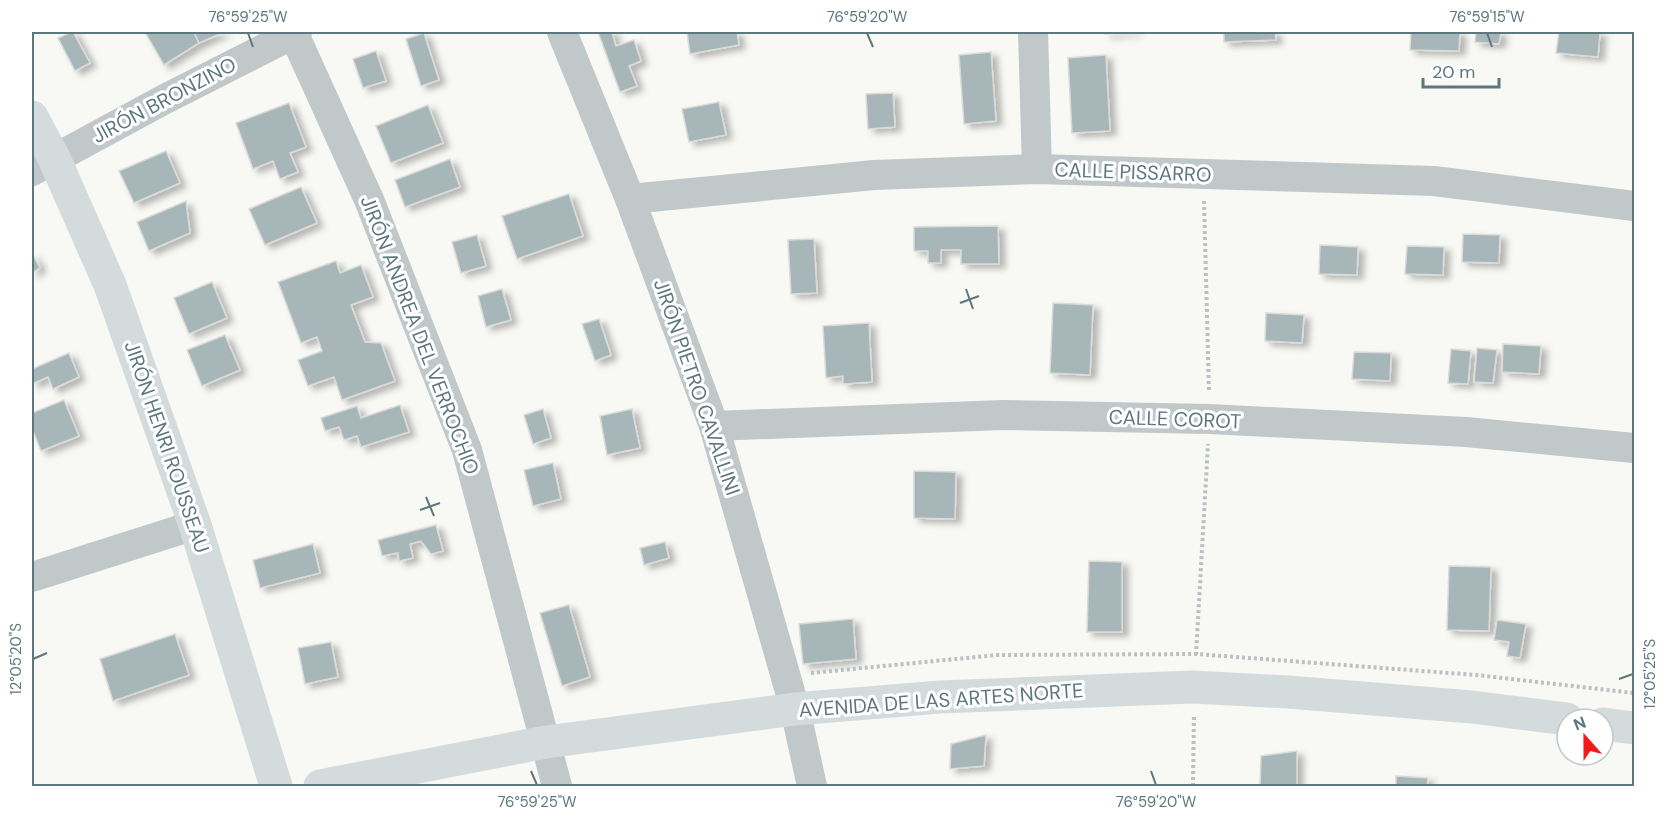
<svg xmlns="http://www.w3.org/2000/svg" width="1666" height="818" font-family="'DM Sans',sans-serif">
	<defs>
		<filter id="shadow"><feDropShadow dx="6" dy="4" stdDeviation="3" flood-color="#0004"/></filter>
	</defs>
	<rect width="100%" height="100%" fill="#f8f8f5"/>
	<g fill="#a7b6b9" stroke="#dadad8" stroke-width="1.5" filter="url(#shadow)">
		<path d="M72,32H73L90,63L75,71L58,38Z"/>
		<path d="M145,32H194L199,43L164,65Z"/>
		<path d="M194,32H224L199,43Z"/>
		<path d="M598,32H616L612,33L616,46L634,40L641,61L629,66L637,86L620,92Z"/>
		<path d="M687,32H737L739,45L690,54Z"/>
		<path d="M1105,32H1137L1105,34Z"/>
		<path d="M1224,32H1275L1276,40L1224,42Z"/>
		<path d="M1411,32H1460L1459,51L1410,50Z"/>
		<path d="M1476,32H1501L1499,44L1475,42Z"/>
		<path d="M1559,32H1600L1598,57L1556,53Z"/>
		<path d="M424,33L439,80L421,86L406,39Z"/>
		<path d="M376,51L386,81L363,88L353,59Z"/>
		<path d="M991,52L996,121L964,124L959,55Z"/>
		<path d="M1106,55L1110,131L1072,133L1068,58Z"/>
		<path d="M893,93L895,127L868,129L866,94Z"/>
		<path d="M719,102L726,135L689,142L682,109Z"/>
		<path d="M289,103L306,147L290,153L298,172L280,179L273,161L253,169L236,123Z"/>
		<path d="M428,105L443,143L391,163L376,126Z"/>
		<path d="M166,151L180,183L134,203L119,171Z"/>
		<path d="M450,159L460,187L405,207L395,180Z"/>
		<path d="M301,187L317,223L265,245L249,209Z"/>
		<path d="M569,194L583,236L517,259L502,216Z"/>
		<path d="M186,201L190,233L149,251L137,222Z"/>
		<path d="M998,226L999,264H961V250H941V263H928V251H914V227Z"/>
		<path d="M1463,234L1500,235L1499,263L1462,262Z"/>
		<path d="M477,235L486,266L461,273L452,242Z"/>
		<path d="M814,239L817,293L791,294L788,240Z"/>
		<path d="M1320,245L1358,247L1357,275L1319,274Z"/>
		<path d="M1407,246L1444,247L1443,275L1405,274Z"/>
		<path d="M32,253L40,268L32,273Z"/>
		<path d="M336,261L340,273L361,265L373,297L351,305L365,342L381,343L395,381L342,400L334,377L308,386L298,360L322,351L317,337L301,343L278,282Z"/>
		<path d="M212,282L227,318L189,334L174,298Z"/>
		<path d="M502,289L511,320L486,327L478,296Z"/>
		<path d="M1053,303L1093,305L1090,375L1050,373Z"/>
		<path d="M1266,313L1304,315L1302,343L1265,341Z"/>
		<path d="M599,319L611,355L595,361L582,324Z"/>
		<path d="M869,323L872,382L843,384V376L826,378L823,326Z"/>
		<path d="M225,335L240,370L202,386L187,350Z"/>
		<path d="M1503,344L1541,346L1539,374L1502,372Z"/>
		<path d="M1477,348L1497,350L1493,383L1474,382Z"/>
		<path d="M1451,349L1471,351L1468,384L1448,383Z"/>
		<path d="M1354,352L1391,353L1390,381L1352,379Z"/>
		<path d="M69,353L79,377L53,389L48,377L32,384V369Z"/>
		<path d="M64,400L79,436L41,451L32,428V413Z"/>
		<path d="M400,405L409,432L361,447L357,436L344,440L339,427L325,431L321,418L357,406L361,418Z"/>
		<path d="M543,409L551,438L533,444L524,415Z"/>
		<path d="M632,409L640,448L607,455L600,416Z"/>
		<path d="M553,463L561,499L533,506L524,470Z"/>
		<path d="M914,471L956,472L955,519L914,518Z"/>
		<path d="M436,525L443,551L431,554L421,541L410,544L413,558L399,561L398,553L382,556L378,540Z"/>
		<path d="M665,542L669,558L644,565L640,548Z"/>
		<path d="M313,544L320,573L260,588L253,560Z"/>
		<path d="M1089,561L1122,562V632H1087Z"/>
		<path d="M1449,566L1491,567L1489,631L1447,630Z"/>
		<path d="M569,605L590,677L562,686L540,613Z"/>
		<path d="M853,619L856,659L803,664L799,624Z"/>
		<path d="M1497,620L1526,624L1520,658L1507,656L1509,642L1494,640Z"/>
		<path d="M175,634L189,675L113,701L100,659Z"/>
		<path d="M331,642L338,677L305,684L298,648Z"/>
		<path d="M986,735L984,766L950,769L951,744Z"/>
		<path d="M1297,751V786H1260L1261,756Z"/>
		<path d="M1396,776L1428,778L1427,786H1396Z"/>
	</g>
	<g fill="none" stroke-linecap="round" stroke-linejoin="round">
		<g stroke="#bbc0c2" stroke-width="4" stroke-dasharray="3 3" stroke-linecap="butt">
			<path d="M1204,201L1209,392"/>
			<path d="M1196,655L1208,444"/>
			<path d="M811,673L997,655L1196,654L1476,675L1634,693"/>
			<path d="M1193,786L1194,714"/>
		</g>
		<g stroke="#c0c8ca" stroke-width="30">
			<path d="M293,32L370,202L467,450L557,786"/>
			<path d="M562,32L630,199L714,426L795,709L812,786"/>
			<path d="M1033,32L1037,169"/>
			<path d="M32,171L165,99L297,32"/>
			<path d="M630,199L874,175L1037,169L1434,181L1634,206"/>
			<path d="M714,426L1003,415L1210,419L1466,432L1634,448"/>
			<path d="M32,577L195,525"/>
		</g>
		<g stroke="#d4dbdd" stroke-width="33">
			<path d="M32,117L54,158L110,285L195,525L276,786"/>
			<path d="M1603,724L1634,728"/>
			<path d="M320,786L546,742L795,709L940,697L1193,687L1288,692L1472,707L1567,719"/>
		</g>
	</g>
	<path fill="none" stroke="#5c777e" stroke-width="2" d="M248,33L253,47M867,33L873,47M1487,33L1492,47M966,289L973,309M960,303L979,296M426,497L434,516M420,510L440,503M33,659L47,653M1619,679L1633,674M531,771L537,785M1151,771L1156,785"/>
	<g text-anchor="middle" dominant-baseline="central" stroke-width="6" stroke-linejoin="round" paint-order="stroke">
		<g font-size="20" fill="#5c777e" stroke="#fff">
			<text transform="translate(164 100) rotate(-28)">JIRÓN BRONZINO</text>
			<text transform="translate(1133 172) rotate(2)">CALLE PISSARRO</text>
			<text transform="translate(420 335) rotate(69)">JIRÓN ANDREA DEL VERROCHIO</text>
			<text transform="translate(697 387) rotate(71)">JIRÓN PIETRO CAVALLINI</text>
			<text transform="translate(1175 419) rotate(2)">CALLE COROT</text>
			<text transform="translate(167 447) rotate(71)">JIRÓN HENRI ROUSSEAU</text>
			<text transform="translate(941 700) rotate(-4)">AVENIDA DE LAS ARTES NORTE</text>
		</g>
	</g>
	<rect width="1666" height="818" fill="none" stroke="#ffffff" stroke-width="66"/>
	<g transform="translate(1585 737) rotate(339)"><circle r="28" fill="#ffffff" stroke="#bec9cb" stroke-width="1.5"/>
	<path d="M0-4.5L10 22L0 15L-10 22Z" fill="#f51919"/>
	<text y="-9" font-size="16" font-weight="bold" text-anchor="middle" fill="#5c777e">N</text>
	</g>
	<path d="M1423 78v9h76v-9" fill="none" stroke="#5c777e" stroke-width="3"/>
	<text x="1432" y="78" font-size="18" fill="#5c777e" stroke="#ffffff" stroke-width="4.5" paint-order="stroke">20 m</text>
	<rect x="33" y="33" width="1600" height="752" fill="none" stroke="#5c777e" stroke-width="2"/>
	<g font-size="15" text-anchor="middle" fill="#5c777e">
		<text x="248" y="22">76°59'25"W</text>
		<text x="867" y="22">76°59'20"W</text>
		<text x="1487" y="22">76°59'15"W</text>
		<text transform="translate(16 659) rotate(-90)" y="5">12°05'20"S</text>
		<text transform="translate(1650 674) rotate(-90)" y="5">12°05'25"S</text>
		<text x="537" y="807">76°59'25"W</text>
		<text x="1156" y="807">76°59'20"W</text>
	</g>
</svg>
